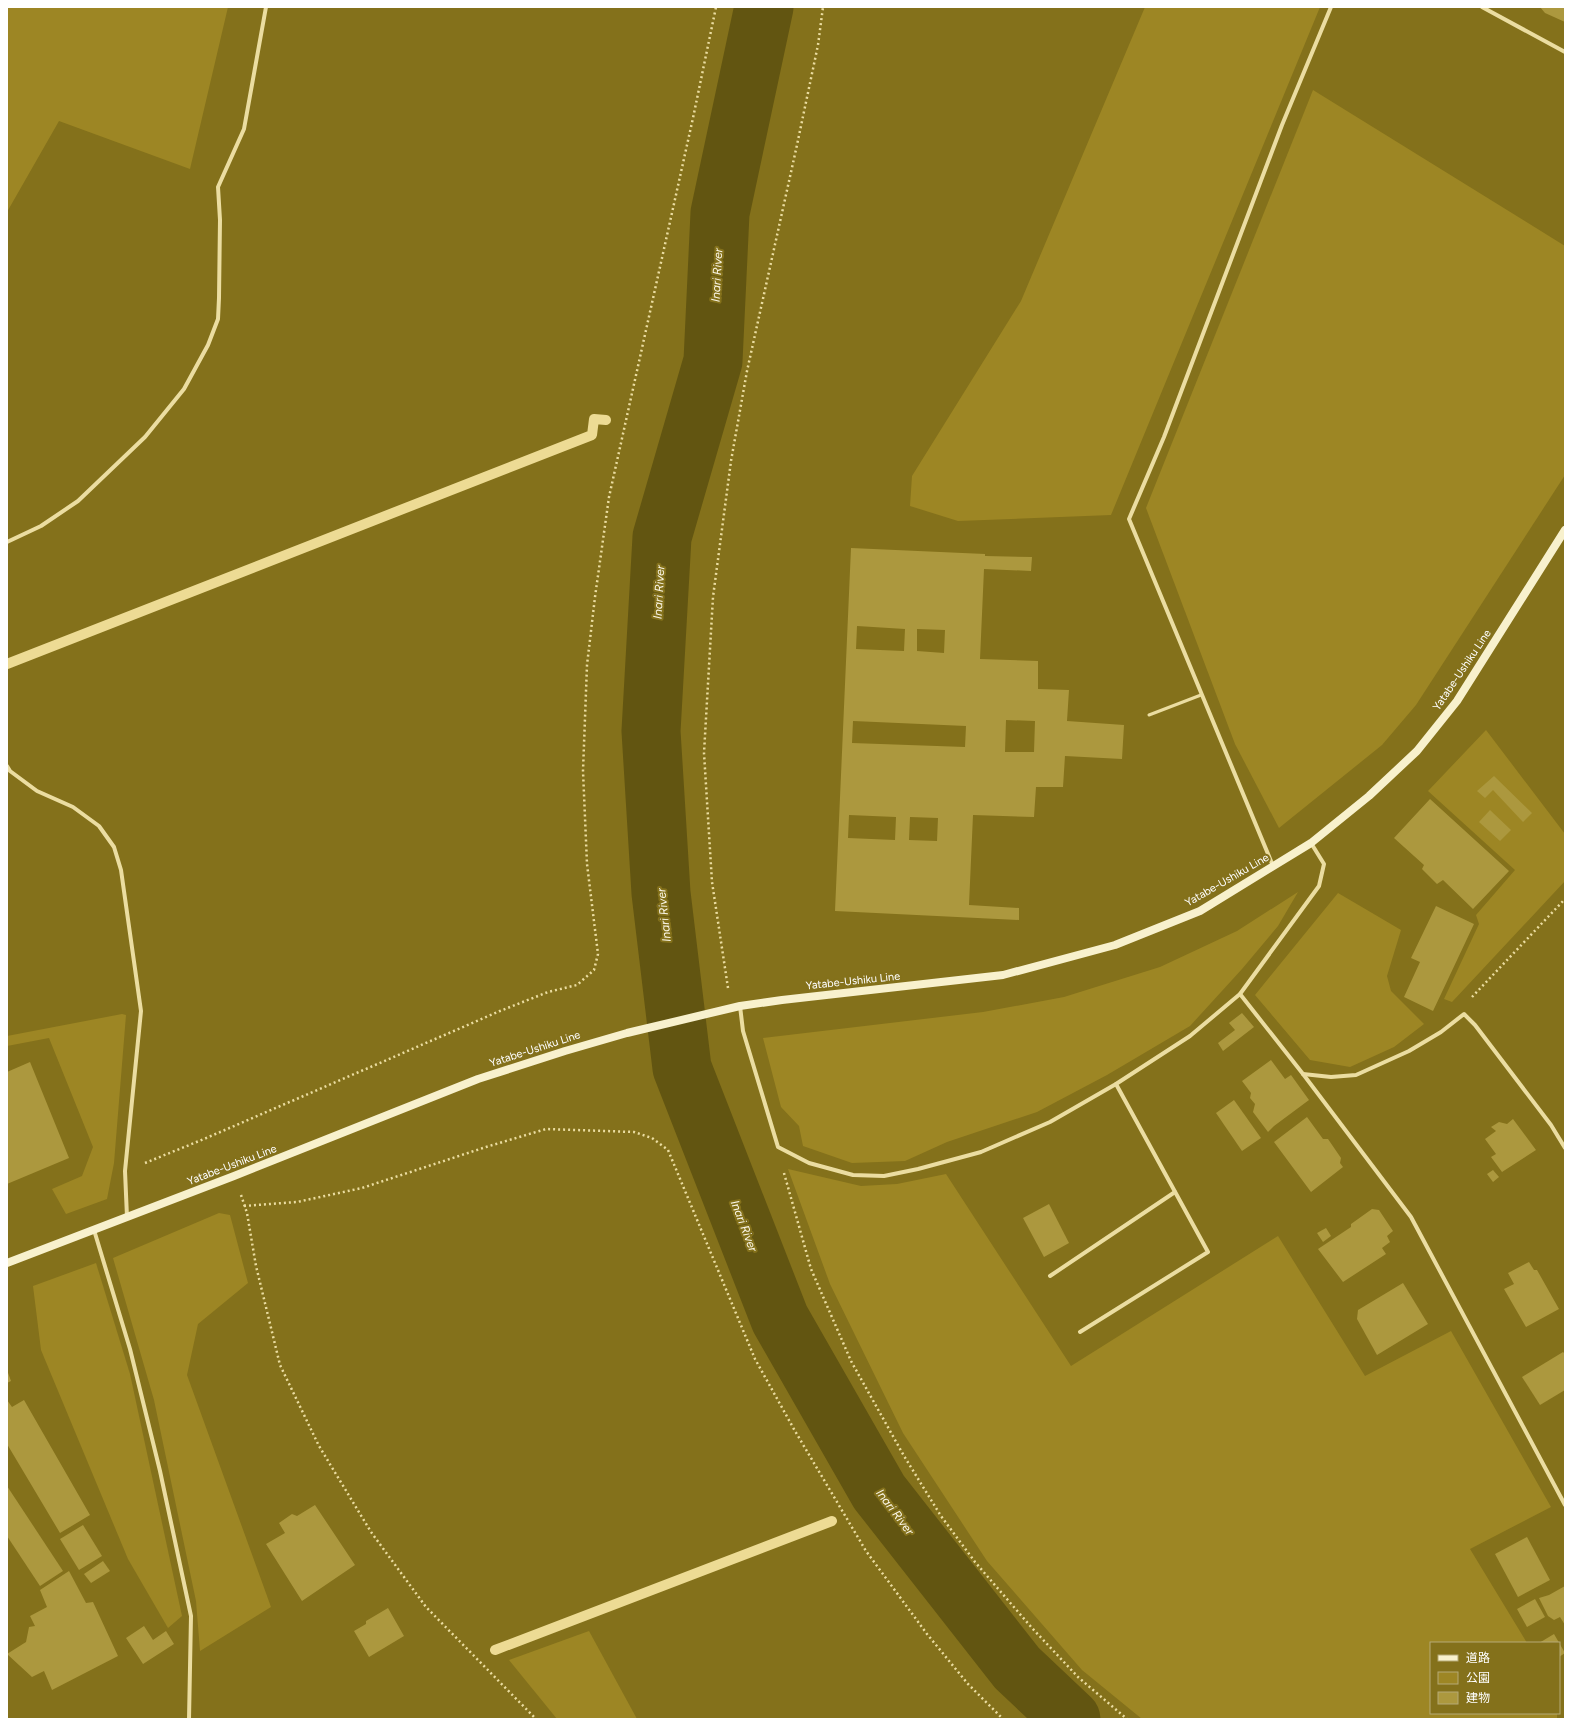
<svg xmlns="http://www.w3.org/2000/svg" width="1572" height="1726" font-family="Figtree,'Noto Sans JP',sans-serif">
	<rect width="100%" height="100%" fill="#84711b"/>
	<g fill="#9d8624">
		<path d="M7,7H228L190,169L59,121L7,212Z"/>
		<path d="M1145,7H1320L1111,515L958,521L910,506L912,476L1021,301Z"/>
		<path d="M1313,90L1565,246V475L1416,705L1382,745L1279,828L1235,744L1146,508Z"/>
		<path d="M1486,730L1565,834V881L1452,1002L1444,999L1479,924L1476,915L1515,870L1428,791Z"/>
		<path d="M1298,892L1278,926L1242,969L1190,1026L1107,1075L1037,1112L947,1142L905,1161L852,1163L803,1146L799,1126L781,1107L763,1038L983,1012L1064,997L1160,967L1237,931Z"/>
		<path d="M1338,893L1401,930L1387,976L1391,991L1424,1024L1394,1047L1350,1067L1310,1060L1255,995Z"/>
		<path d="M122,1014L126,1015L114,1163L107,1199L66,1214L52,1189L82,1176L93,1147L49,1038L7,1046V1036Z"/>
		<path d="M788,1169L861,1186L897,1184L946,1174L1071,1366L1278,1236L1365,1376L1451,1331L1551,1507L1470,1549L1527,1643H1431V1713H1557V1719H1142L1082,1670L987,1561L903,1433L830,1284Z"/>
		<path d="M219,1213L230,1215L248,1283L198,1324L187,1375L271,1607L200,1651L196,1601L154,1400L113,1258Z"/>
		<path d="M96,1263L130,1374L182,1616L168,1628L128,1559L41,1350L33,1286Z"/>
		<path d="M589,1631L637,1719H557L509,1660Z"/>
	</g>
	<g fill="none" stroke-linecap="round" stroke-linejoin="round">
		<g stroke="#eddb94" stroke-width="10">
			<path d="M7,664L592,435L594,419L606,420"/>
			<path d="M495,1650L832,1521"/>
		</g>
		<path stroke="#625511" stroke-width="59" d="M764,7L720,213L713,361L662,537L651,731L661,893L682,1068L780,1319L879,1492L1017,1668L1071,1719"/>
	</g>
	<g fill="#ac983e" fill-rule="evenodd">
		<path d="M1540,7H1565V22L1545,13Z"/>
		<path d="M851,548L985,554V556L1032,557L1031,571L984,569L980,659L1038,661V689L1069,690L1067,721L1124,725L1122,759L1065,756L1063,787H1036L1034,817L973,815L969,905L1019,908V920L835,911ZM857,626L905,629L904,651L856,649ZM917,629L945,630L944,653L917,651ZM1006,720L1035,721L1034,752H1005ZM853,721L966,726L965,747L852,743ZM849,815L896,817L895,840L848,838ZM910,817L938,818L937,841L909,840Z"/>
		<path d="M1494,776L1532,813L1523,822L1493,790L1485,798L1477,791Z"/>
		<path d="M1430,799L1509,871L1473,909L1443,880L1437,884L1422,869L1424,865L1394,838Z"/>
		<path d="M1490,810L1511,830L1500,841L1479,822Z"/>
		<path d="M1436,906L1474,924L1433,1011L1404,997L1420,962L1411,958Z"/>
		<path d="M1242,1013L1254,1027L1223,1051L1218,1043L1235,1030L1229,1023Z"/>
		<path d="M1271,1060L1285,1079L1291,1075L1309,1100L1274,1126L1268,1132L1253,1112L1255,1104L1250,1098L1251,1093L1242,1081Z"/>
		<path d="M30,1062L69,1158L7,1184V1072Z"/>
		<path d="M1234,1100L1261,1138L1242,1151L1216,1113Z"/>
		<path d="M1307,1117L1323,1139H1328L1341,1158L1340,1163L1343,1167L1311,1192L1274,1142Z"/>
		<path d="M1513,1119L1536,1150L1502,1172L1491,1157L1496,1154L1485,1139L1496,1131L1491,1127L1499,1122L1507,1124Z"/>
		<path d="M1493,1170L1499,1177L1493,1182L1487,1174Z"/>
		<path d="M1049,1204L1069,1243L1044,1257L1023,1218Z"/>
		<path d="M1372,1209L1379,1210L1393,1231L1387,1236L1390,1242L1382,1248L1386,1254L1343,1282L1318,1249L1351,1227V1224Z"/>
		<path d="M1326,1228L1331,1236L1323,1242L1317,1233Z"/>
		<path d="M1529,1262L1534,1270H1537L1559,1309L1526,1327L1504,1289L1514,1284L1508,1273Z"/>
		<path d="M1403,1283L1428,1324L1377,1355L1357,1319L1358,1310Z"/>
		<path d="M1563,1352L1565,1354V1390L1540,1405L1522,1377Z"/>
		<path d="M7,1370L11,1381L7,1383Z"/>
		<path d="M7,1400L12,1407L24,1400L90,1515L60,1533L7,1444Z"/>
		<path d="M7,1486L63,1571L40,1586L7,1536Z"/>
		<path d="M315,1505L355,1565L302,1601L266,1544L285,1533L279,1523L292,1514L297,1516Z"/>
		<path d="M83,1525L102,1556L79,1570L60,1539Z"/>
		<path d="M1527,1537L1550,1580L1518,1597L1495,1554Z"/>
		<path d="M103,1561L110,1571L91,1583L84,1574Z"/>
		<path d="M69,1571L86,1603L93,1602L118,1656L52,1690L44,1671L32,1677L7,1654L26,1642L29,1627L35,1626L30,1616L47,1607L40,1590Z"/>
		<path d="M1565,1586V1625L1560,1617L1554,1620L1548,1616L1539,1598L1549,1595Z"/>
		<path d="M1535,1599L1545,1617L1527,1627L1517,1609Z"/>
		<path d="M388,1608L404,1636L369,1657L354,1631L366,1624V1621Z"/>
		<path d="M144,1626L153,1640L166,1631L174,1644L143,1664L126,1638Z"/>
		<path d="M1554,1634L1565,1653L1559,1657V1643H1539Z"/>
	</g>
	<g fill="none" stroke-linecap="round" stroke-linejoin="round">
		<g stroke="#ebdda1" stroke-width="2.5" stroke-dasharray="2 3" stroke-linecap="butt">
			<path d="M728,988L712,882L704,753L713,597L731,461L747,371L797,145L818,45L823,7"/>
			<path d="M1472,997L1565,899"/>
			<path d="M145,1163L204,1139L500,1011L548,992L577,985L594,970L598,954L587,864L583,771L587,665L595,597L609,497L693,118L716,7"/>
			<path d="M784,1173L811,1269L851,1361L904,1456L941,1516L975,1562L1032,1628L1078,1677L1127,1719"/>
			<path d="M241,1195L247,1213L256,1266L280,1365L319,1446L371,1532L426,1607L536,1719"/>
			<path d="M244,1206L297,1202L362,1188L486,1147L546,1129L634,1132L652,1138L668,1150L755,1359L795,1431L866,1551L927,1634L968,1684L1003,1719"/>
		</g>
		<path stroke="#ebdda1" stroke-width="3" d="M1149,715L1201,695"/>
		<g stroke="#ebdda1" stroke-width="4">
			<path d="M1482,7L1565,52"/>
			<path d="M7,542L41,526L78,501L145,437L184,389L208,345L218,319L219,298L220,220L218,187L244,129L266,7"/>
			<path d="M7,766L10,771L37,791L73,807L99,826L114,847L121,870L141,1011L125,1171L127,1217"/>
			<path d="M1273,866L1129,519L1164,437L1282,125L1331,7"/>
			<path d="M1240,994L1303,1074L1411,1217L1565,1505"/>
			<path d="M740,1006L743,1031L778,1147L809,1163L853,1175L884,1176L918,1169L981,1152L1050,1122L1116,1084L1190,1036L1240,994L1319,886L1324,864L1311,843"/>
			<path d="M1303,1074L1331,1077L1356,1075L1409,1051L1441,1032L1464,1014L1475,1025L1551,1125L1565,1148"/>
			<path d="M94,1230L130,1349L160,1471L191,1616L189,1719"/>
			<path d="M1050,1276L1175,1192"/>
			<path d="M1080,1332L1208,1252L1116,1084"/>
		</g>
		<path stroke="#f8f1cd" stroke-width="8" d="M7,1263L234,1176L478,1079L565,1051L627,1033L740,1006L782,1000L1003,975L1115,945L1200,911L1311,843L1369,796L1417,751L1457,701L1565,530"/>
	</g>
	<g text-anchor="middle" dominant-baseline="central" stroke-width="4" stroke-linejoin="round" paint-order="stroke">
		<g font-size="11" fill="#fff" stroke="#84711b">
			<text transform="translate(1462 670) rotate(-56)">Yatabe-Ushiku Line</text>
			<text transform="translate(1227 880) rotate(-30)">Yatabe-Ushiku Line</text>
			<text transform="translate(853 981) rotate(-6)">Yatabe-Ushiku Line</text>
			<text transform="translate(535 1049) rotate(-18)">Yatabe-Ushiku Line</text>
			<text transform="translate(232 1165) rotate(-21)">Yatabe-Ushiku Line</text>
		</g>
		<g font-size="12" font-style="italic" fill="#fcf8ea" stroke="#84711b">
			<text transform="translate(717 275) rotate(-87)">Inari River</text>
			<text transform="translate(659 592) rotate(-87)">Inari River</text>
			<text transform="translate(664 915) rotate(-96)">Inari River</text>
			<text transform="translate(744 1226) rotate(69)">Inari River</text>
			<text transform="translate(895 1512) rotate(53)">Inari River</text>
		</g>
	</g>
	<rect width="1572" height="1726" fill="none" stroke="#ffffff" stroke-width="16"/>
	<rect x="1430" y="1642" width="130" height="72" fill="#84711b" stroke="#b5aa76"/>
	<rect x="1438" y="1655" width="20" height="6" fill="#f8f1cd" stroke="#b5aa76"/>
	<text x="1466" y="1662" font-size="12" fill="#ffffff">道路</text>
	<rect x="1438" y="1672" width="20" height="12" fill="#9d8624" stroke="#b5aa76"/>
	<text x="1466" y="1682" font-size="12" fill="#ffffff">公園</text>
	<rect x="1438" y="1692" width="20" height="12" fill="#ac983e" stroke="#b5aa76"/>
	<text x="1466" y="1702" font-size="12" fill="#ffffff">建物</text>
</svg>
